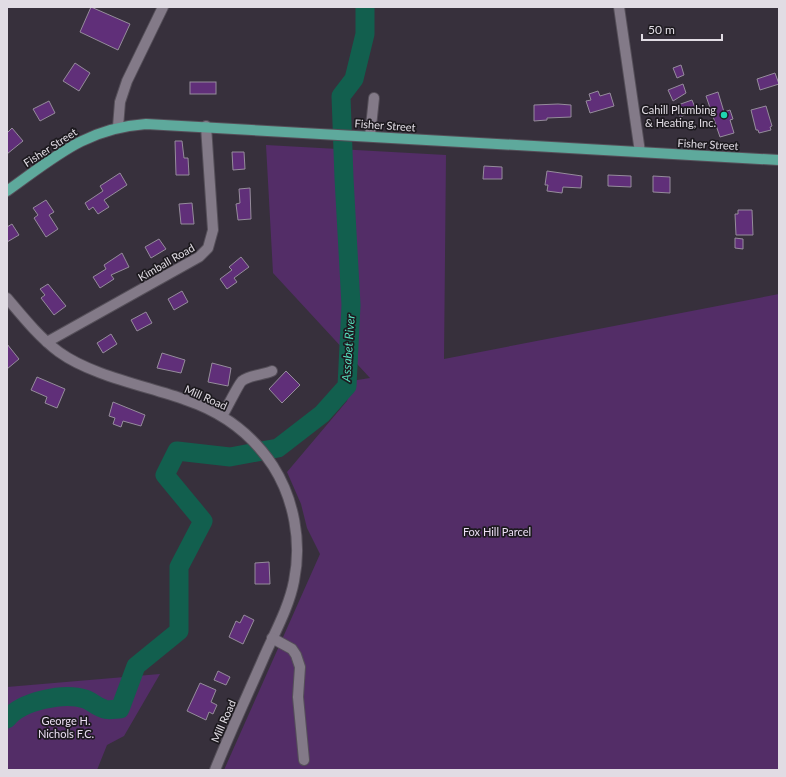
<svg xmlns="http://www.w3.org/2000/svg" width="786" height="777" font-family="Lato,sans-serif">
	<rect width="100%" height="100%" fill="#37303c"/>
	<g fill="#532d67">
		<path d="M266,145L446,155L444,359L779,294V770H224L320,554L307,528L301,504L287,472L347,401L351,381L370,378L273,273Z"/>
		<path d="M160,674L124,736L107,745L97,770H7V687Z"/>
	</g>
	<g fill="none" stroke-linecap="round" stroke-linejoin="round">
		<path stroke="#125f4e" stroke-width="19" d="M7,719C21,701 64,692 85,699C91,701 96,706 102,708C106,711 115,709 120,709L136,666L179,631V567L203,521L165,475L177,451L230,457L278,448L322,414L347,386L351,305L344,178L341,96L354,79L365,34V7"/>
	</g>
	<g fill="#602f79" stroke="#958c9b">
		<path d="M91,7L130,24L118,50L80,32Z"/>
		<path d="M75,63L90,73L79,91L63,81Z"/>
		<path d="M681,65L684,75L677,78L673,68Z"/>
		<path d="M775,73L779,84L760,90L757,79Z"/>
		<rect x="190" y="82" width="26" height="12"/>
		<path d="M683,84L686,93L673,101L668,90Z"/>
		<path d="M598,91L600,96L610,93L614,106L590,113L586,101L591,100L589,94Z"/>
		<path d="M718,92L724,112L730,110L733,119L730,120L734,133L720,137L706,96Z"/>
		<path d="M692,100L696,110L680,117L675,106Z"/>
		<path d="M49,101L55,113L40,121L33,109Z"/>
		<path d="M558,104L571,105V117L547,118V120L534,121V105Z"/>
		<path d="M766,106L772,126L770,127L771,130L759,133L758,130H756L751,110Z"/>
		<path d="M12,128L23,141L7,154V133Z"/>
		<path d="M175,141H182L184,158H188L189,175H176Z"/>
		<path d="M232,152H244L245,169L233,170Z"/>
		<path d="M484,166L502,167V179H483Z"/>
		<path d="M547,171L582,176L581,188L563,187L562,193L547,191L548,185H545Z"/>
		<path d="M120,173L127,185L104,200L109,207L98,214L93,207L89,210L85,203L103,191L100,186Z"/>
		<path d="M608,175L631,176V187L608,186Z"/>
		<path d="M653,176L670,177V193L653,192Z"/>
		<path d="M250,188L251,219L238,220L236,204L240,203L239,189Z"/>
		<path d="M46,200L54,212L49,215L58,229L46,237L34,218L38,215L33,208Z"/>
		<path d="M192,203L194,224H181L179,204Z"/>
		<path d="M738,210H752L753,235H736L735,214H738Z"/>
		<path d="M12,224L19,235L7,242V227Z"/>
		<path d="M735,238L743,239V249L735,248Z"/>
		<path d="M159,239L166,249L151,258L145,247Z"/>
		<path d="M122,253L129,267L111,275L114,279L100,288L93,277L106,269L104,265Z"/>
		<path d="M241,257L249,267L234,278L237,282L227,289L220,279L232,270L229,267Z"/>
		<path d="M48,284L66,306L54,315L41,298L45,295L40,289Z"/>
		<path d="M182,291L188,302L174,310L168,299Z"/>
		<path d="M146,312L152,323L137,331L131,320Z"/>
		<path d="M111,334L117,344L103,353L97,343Z"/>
		<path d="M7,344L19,359L7,369Z"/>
		<path d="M162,353L185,360L181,373L157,368Z"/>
		<path d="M212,363L231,368L228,386L208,382Z"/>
		<path d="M286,371L300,385L282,403L269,389Z"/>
		<path d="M37,377L65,389L57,408L45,403L47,397L31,390Z"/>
		<path d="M113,402L145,415L141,426L123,421L121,427L113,424L115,418L109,416Z"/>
		<path d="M269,562L270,584H255V563Z"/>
		<path d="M244,615L254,620L243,644L229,637L236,621L240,623Z"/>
		<path d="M218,671L230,677L226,685L214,680Z"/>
		<path d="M200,683L216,690L211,702L217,705L213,714L209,712L206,720L187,711Z"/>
	</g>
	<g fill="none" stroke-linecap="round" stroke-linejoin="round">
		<defs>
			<g id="minor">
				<path d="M619,7L640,152"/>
				<path d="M118,127L120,102L127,81L163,7"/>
				<path d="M370,136L374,98"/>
				<path d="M7,298C23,317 39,337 59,352C92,376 147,386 186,400C222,412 252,434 273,466C294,499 302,542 294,581C289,607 275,632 264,657C248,694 230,732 215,770"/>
				<path d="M47,342L199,257L208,248L213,230L206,126"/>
				<path d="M222,416C226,410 239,383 242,381C249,375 263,375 272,371"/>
				<path d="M272,638L292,649L296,655L300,667L298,697L304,760"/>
			</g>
			<path id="major" d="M7,191C55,157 86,128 146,124L779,160"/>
		</defs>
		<use href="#minor" stroke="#554f59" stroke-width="12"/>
		<use href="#major" stroke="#554f59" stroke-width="12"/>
		<use href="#minor" stroke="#837a88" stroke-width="10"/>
		<use href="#major" stroke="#5ea99c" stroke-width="10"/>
	</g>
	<circle fill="#1fd5b0" stroke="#1d1a1f" stroke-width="1.5" cx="724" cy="115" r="4"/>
	<g text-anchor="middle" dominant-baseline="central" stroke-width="3.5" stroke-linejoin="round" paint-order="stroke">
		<g font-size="11" fill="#e1dce4" stroke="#1d1a1f" text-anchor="end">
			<text x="716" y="109">Cahill Plumbing<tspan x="716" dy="13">&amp; Heating, Inc.</tspan></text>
		</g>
		<g font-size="11" fill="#e1dce4" stroke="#1d1a1f">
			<text transform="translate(385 125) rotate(4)">Fisher Street</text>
			<text transform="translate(708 144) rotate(3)">Fisher Street</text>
			<text transform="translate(50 147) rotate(-33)">Fisher Street</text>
			<text transform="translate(166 262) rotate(-30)">Kimball Road</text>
			<text transform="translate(206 397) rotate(24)">Mill Road</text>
			<text transform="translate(223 721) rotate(-66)">Mill Road</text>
		</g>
		<g font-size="11" fill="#ebdef3" stroke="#1d1a1f">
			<text x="497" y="531">Fox Hill Parcel</text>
			<text x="66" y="720">George H.<tspan x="66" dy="13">Nichols F.C.</tspan></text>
		</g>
		<g font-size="12" font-style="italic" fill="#55dbba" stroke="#1d1a1f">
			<text transform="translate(348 348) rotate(-86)">Assabet River</text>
		</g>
	</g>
	<rect width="786" height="777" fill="none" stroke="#e1dce4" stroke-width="16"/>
	<path d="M642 34v6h80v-6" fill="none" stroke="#e1dce4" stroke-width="2"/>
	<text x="648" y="34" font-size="12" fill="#e1dce4" stroke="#1d1a1f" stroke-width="3" paint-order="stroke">50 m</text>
</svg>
